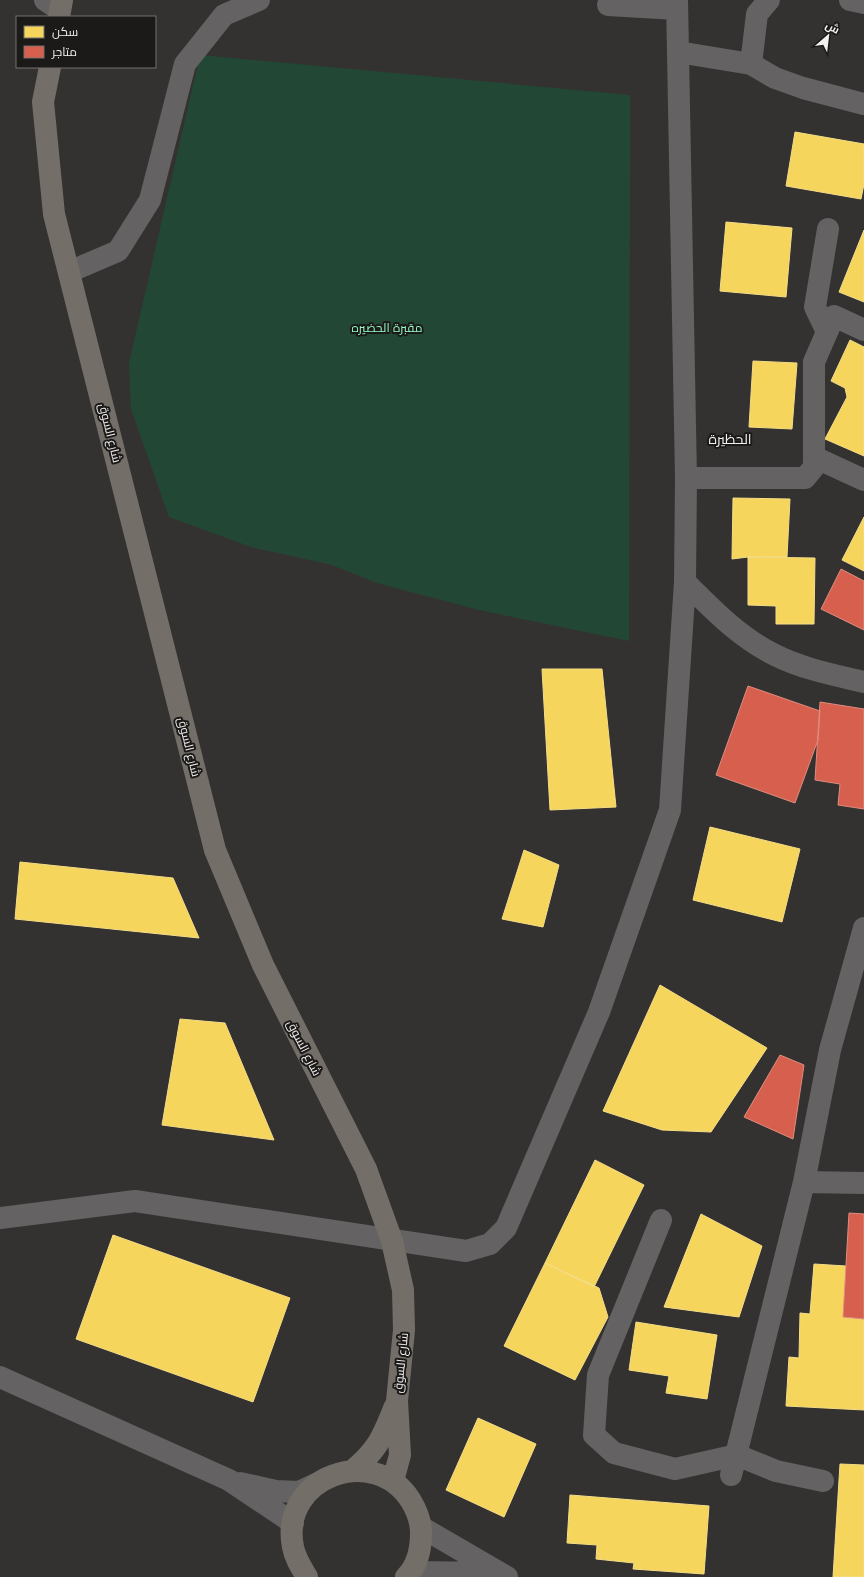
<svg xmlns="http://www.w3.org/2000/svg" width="864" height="1577" font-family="Arial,Cairo,sans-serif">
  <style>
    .green { fill: #224835 }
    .homes { fill: #f6d55c; stroke: #f5dd88 }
    .shops { fill: #d6604d; stroke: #df8c7e }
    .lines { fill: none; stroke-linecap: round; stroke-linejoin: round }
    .minor { stroke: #646262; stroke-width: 22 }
    .major { stroke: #736f68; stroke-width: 22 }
    .labels { text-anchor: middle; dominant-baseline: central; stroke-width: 4; stroke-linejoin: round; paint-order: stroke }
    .park-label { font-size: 12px; fill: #93fbc3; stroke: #1c1a19 }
    .street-label { font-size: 12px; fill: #f3f1f0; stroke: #1c1a19 }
    .quarter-label { font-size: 14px; fill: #f3f1f0; stroke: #1c1a19 }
  </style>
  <rect width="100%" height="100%" fill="#343231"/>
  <!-- green -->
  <path class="green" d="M200 55 630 95 629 641 479 610 377 583 332 565 251 547 169 517 131 409 129 363Z"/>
  <!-- homes -->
  <path class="homes" d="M795 132 864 144V184L861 199 786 186Z
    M726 222 792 228 786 297 720 291Z
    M864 230V302L839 292Z
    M850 340 864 347V456L825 439 847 397 845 388 831 381Z
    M753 361 797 363 792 429 749 427Z
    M733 498 790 499 787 557H748L732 559Z
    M864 517V571L842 560Z
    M748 557 815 558 814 624H776V606L748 605Z
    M542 669H602L616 807 550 810Z
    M710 827 800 849 782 922 693 900Z
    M524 850 559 865 543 927 502 919Z
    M20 862 173 878 199 938 15 919Z
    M660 985 767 1048 711 1132 662 1130 603 1111Z
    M180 1019 225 1023 274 1140 162 1125Z
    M595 1160 644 1185 594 1287 545 1263Z
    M701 1214 762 1246 739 1317 664 1307Z
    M113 1235 290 1298 253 1402 76 1339Z
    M545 1263 599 1288 608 1317 575 1380 504 1346Z
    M814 1264 846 1266 843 1317 864 1319V1410L786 1406 789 1357 799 1358 800 1313 810 1314Z
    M636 1322 717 1335 707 1399 666 1393 669 1376 629 1370Z
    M478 1418 536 1444 504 1517 446 1490Z
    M840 1464 864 1465V1577H833Z
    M570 1495 709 1506 704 1574 633 1569 634 1563 596 1559 597 1545 567 1543Z"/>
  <!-- shops -->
  <path class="shops" d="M841 569 864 581V630L821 609Z
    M748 686 820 711 818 740 795 803 716 775Z
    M820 702 864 709V809L838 805 840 784 815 780Z
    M780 1055 804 1065 793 1139 744 1117Z
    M849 1213 864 1214V1319L843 1317Z"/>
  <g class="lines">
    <!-- minor -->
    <path class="minor" d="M45 0 60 10
      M677 0 686 478 685 582C712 609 740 638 775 655 803 669 834 675 864 682
      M850 0 864 3
      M608 5 677 9
      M678 52 751 64 775 78 803 88 864 104
      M751 64 757 14 769 0
      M69 272 118 251 150 200 185 64 224 15 259 0
      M827 332 815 307 828 229
      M814 457 864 480
      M686 478H805L814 467V362L834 316 864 330
      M804 1182 864 1183
      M0 1218 135 1201 466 1251 490 1244 506 1228 599 1012 670 810 685 582
      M661 1220 598 1375 594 1435 614 1453 675 1469 737 1455 776 1471 823 1481
      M0 1377 229 1480 293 1523
      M731 1475 804 1182 830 1050 864 928
      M240 1483 276 1491 299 1492 316 1484
      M421 1527 507 1577
      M411 1572 497 1573"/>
    <!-- major -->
    <path class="major" d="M59 17 62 0
      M50 67 43 102 54 214 215 850 263 965 366 1169 392 1241 403 1290 404 1330 397 1401 400 1455 393 1481
      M352 1471C378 1450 383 1436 395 1406
      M307 1577C301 1567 295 1558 293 1547 279 1477 374 1442 411 1501 417 1511 421 1521 421 1533 421 1549 417 1566 406 1577"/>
  </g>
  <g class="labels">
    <!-- park labels -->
    <g class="park-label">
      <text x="387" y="328">مقبرة الحضيره</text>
    </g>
    <!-- street labels -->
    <g class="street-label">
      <text transform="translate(110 433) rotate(76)">شارع السوق</text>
      <text transform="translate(189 747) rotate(76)">شارع السوق</text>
      <text transform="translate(304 1048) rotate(63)">شارع السوق</text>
      <text transform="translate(401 1363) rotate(-84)">شارع السوق</text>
    </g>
    <!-- quarter labels -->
    <g class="quarter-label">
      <text x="730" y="439">الحظيرة</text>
    </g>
  </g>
  <!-- legend -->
  <rect x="16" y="16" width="140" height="52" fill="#1c1a19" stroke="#72706f"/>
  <rect x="24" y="26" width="20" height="12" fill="#f6d55c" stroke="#72706f"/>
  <text x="52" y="36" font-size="12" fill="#f3f1f0">سكن</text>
  <rect x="24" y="46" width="20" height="12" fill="#d6604d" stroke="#72706f"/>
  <text x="52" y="56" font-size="12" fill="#f3f1f0">متاجر</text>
  <!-- north arrow -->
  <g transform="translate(828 36) rotate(28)" stroke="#1c1a19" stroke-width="3" paint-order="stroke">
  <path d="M0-3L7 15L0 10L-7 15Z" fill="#f3f1f0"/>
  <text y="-6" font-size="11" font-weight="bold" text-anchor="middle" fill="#f3f1f0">ش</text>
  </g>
</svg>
